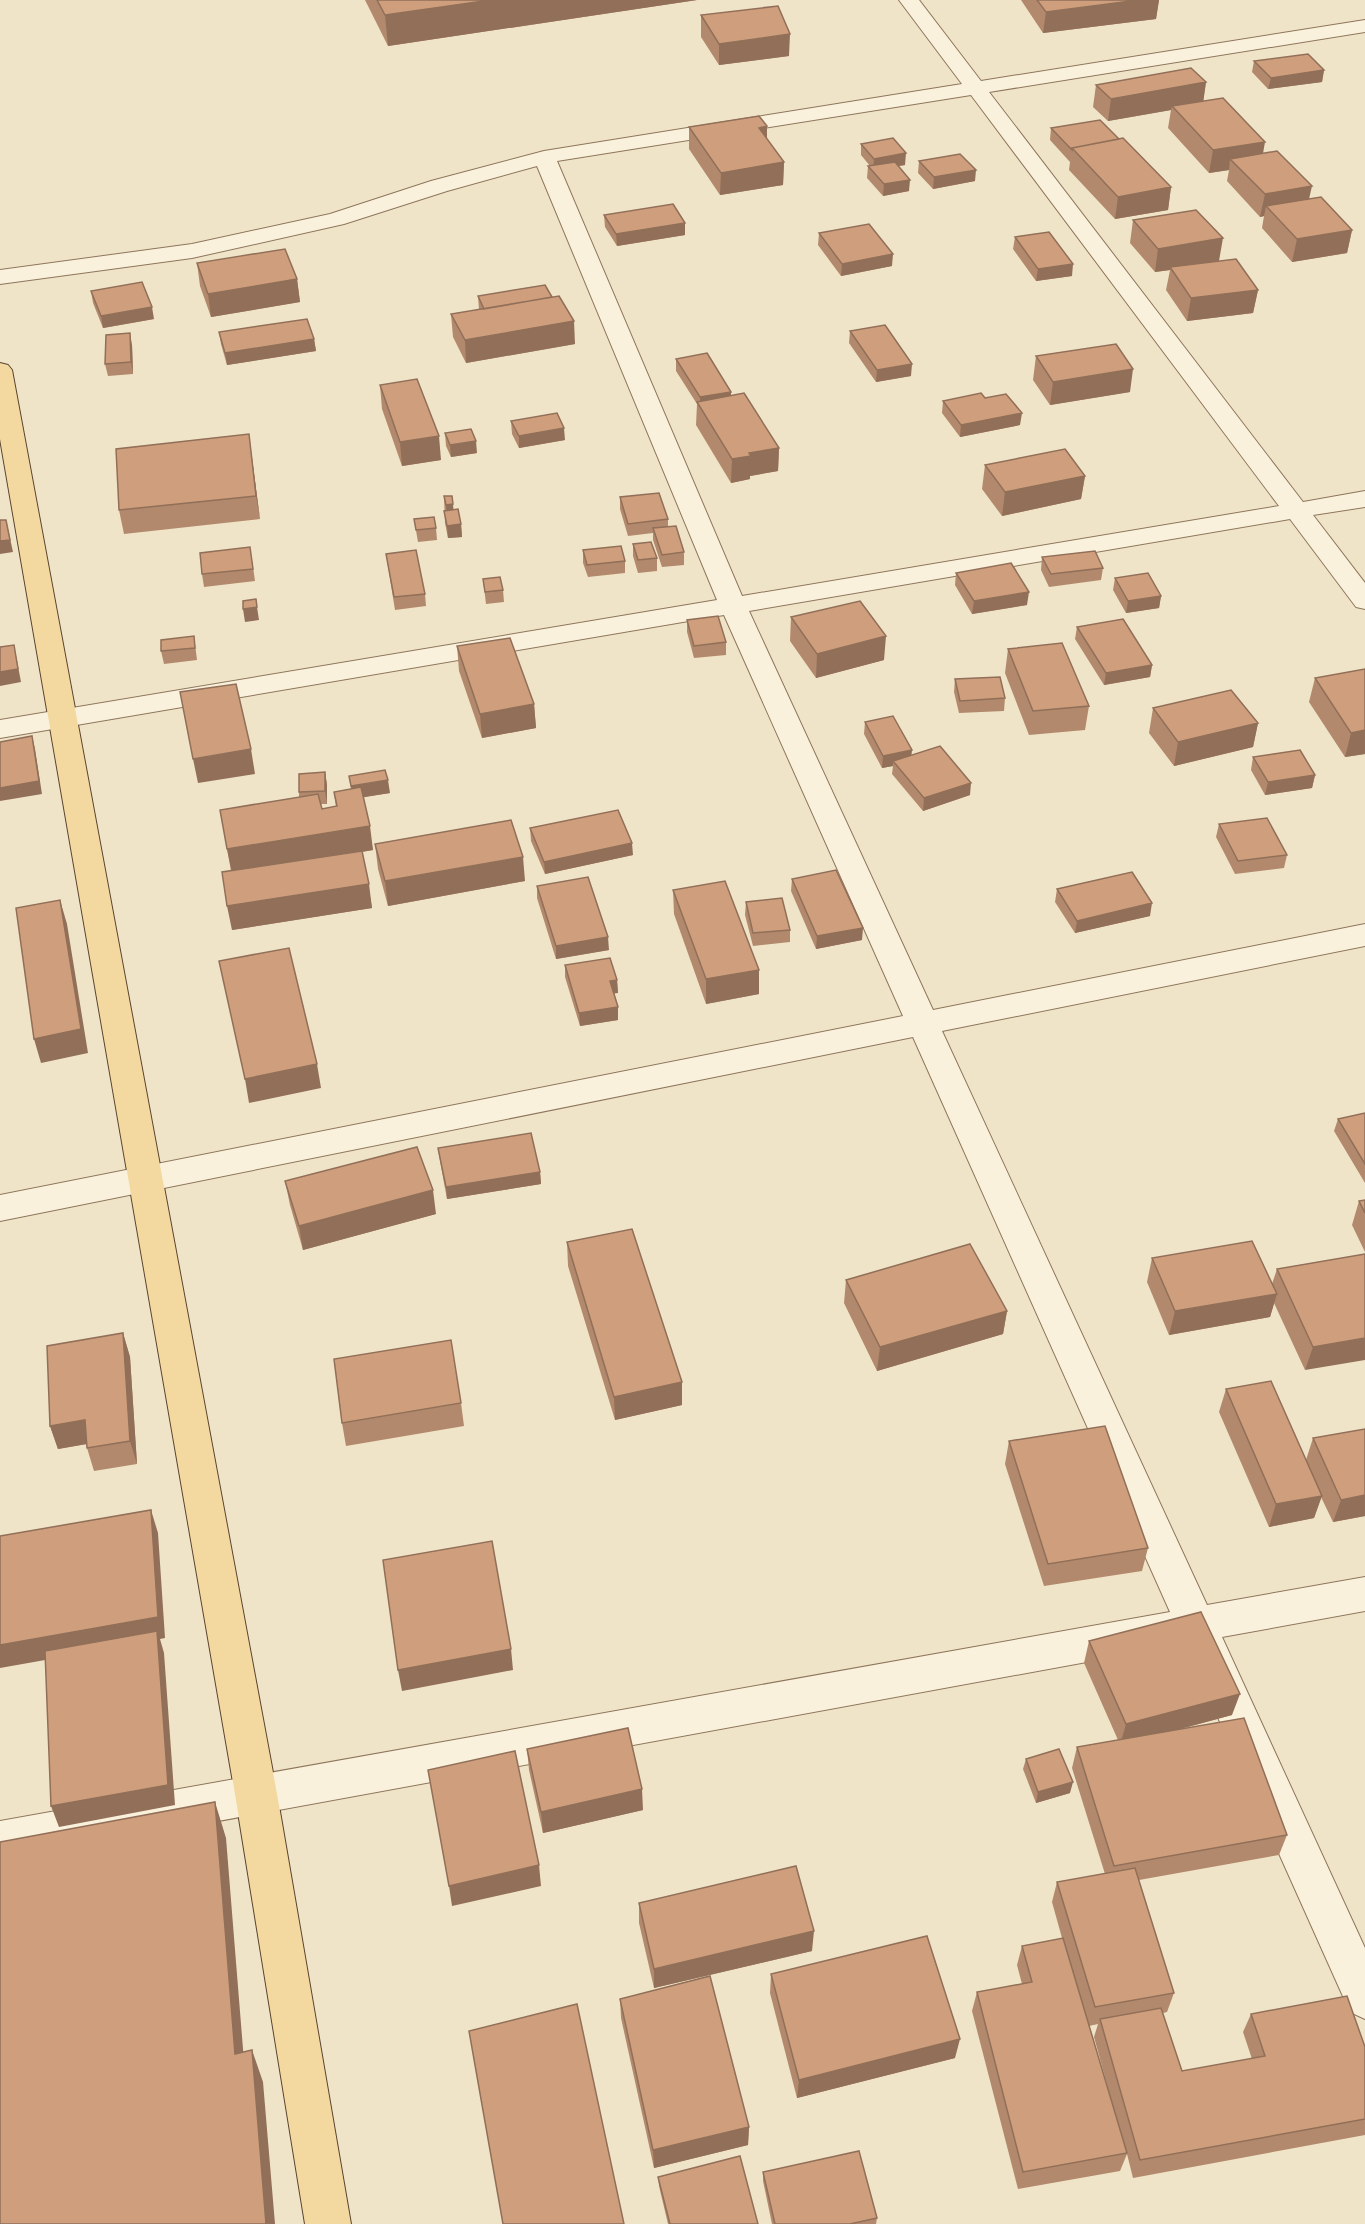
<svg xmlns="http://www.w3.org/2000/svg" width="1365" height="2224" font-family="'Roboto Serif',serif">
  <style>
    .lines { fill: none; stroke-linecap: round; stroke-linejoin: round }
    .minor-casing { stroke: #8d765c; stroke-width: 2 }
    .primary-casing { stroke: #5b4430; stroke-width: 2 }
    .minor { fill: #faf1dc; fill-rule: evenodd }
    .primary { fill: #f3d9a0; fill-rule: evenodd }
    .wall { fill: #b2896c; fill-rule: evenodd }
    .shaded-wall { fill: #916f58 }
    .building { fill: #cf9f7d; stroke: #916f58; stroke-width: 1.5 }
  </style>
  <rect width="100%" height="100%" fill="#f0e4c8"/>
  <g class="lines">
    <defs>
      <path id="minor" d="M899 0H919L981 81 1365 20V32L989 92 1303 502 1365 491V507L1313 515 1365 583V609L1356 607 1290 519 749 611 933 1010 1365 924V946L942 1031 1207 1605 1365 1577V1611L1222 1637 1365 1948V2019L1350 2012 1185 1644 0 1861V1821L1170 1612 913 1037 0 1221V1195L903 1016 724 615 0 738V720L717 600 537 166 447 191 344 224 192 258 0 284V270L192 244 330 214 431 181 544 151 962 84ZM971 95 1279 506 742 596 557 161Z"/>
      <path id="primary" d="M0 363 8 365 12 370 277 1794 351 2224H305L235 1794 0 439Z"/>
    </defs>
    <!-- minor casing -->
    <use href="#minor" class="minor-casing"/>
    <!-- primary casing -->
    <use href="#primary" class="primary-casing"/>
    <!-- minor -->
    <use href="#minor" class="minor"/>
    <!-- primary -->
    <use href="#primary" class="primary"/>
  </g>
  <!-- wall -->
  <path class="wall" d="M365 0H697L388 46Z
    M1021 0H1159L1156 19 1043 33Z
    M701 15 789 56 719 65 701 37Z
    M1254 61 1324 70 1322 82 1268 89 1252 72Z
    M1206 82 1203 101 1263 153 1309 199 1352 230 1347 253 1292 262 1262 228 1264 216 1260 217 1227 181 1229 170 1209 173 1168 128 1171 110 1108 121 1093 107 1096 85Z
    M689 127 784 162 783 185 720 195 689 149Z
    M1051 128 1119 139 1171 187 1168 210 1115 219 1069 170 1070 162 1050 140Z
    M861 144 905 165 898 166 909 191 883 196 867 178 868 166H870L861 155Z
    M919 161 975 181 933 189 918 173Z
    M604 215 685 223V235L617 246 605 227Z
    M1133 220 1219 261 1258 290 1253 313 1187 321 1166 290 1170 270 1155 272 1130 243Z
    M819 233 892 266 841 276 818 245Z
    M1015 237 1072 276 1036 281 1013 249Z
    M197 263 297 279 300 302 211 317 200 286Z
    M91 291 154 319 103 328 93 303Z
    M478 296 552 297 575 344 466 363 453 337 451 314 479 310Z
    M850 331 911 376 876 382 849 343Z
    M219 332 314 339 316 351 227 365 221 344Z
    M132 345 133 374 108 376 105 364Z
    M1036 356 1130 392 1050 405 1033 380Z
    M676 359 731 396 779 448 778 471 750 476V479L731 483 696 425 697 404 676 371Z
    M380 385 441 460 402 466 382 409Z
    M985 398 1020 425 960 437 942 413 943 401Z
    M511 421 565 440 519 448 512 434Z
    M445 433 477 453 451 457 446 446Z
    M252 458 260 519 124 534 119 510Z
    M985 465 1085 476 1081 499 1002 516 982 489Z
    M444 496 454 510 461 524 462 537 448 538 445 523Z
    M620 497 668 519V526L684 552V565L662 567 653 540V533L628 536 620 509Z
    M414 519 436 528 437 540 418 542Z
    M633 544 657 558V571L638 573 633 556Z
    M583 550 625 561V573L588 577 583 563Z
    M386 554 425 594 426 606 395 610Z
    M1042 557 1103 568 1101 580 1049 587 1041 570Z
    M252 560 255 581 204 587 202 574Z
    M956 573 1027 605 972 614 955 585Z
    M1115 578 1161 596 1159 608 1126 613 1113 590Z
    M483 579 503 590 504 602 486 604Z
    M791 617 884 660 816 678 790 641Z
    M687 620 726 642V655L694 658 687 632Z
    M1077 627 1152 665 1150 677 1104 685 1075 639Z
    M194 636 197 660 164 664 161 651Z
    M457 646 534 704 536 728 482 738 459 671Z
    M1008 649 1089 706 1085 730 1029 735 1005 673Z
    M1315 678 1365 754 1345 757 1309 702Z
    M955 679 1005 698 1004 711 959 713 954 692Z
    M1153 708 1258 723 1253 747 1174 766 1149 733Z
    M865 722 912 750 911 756 970 795 923 811 892 774 893 766 882 768 864 734Z
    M1253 757 1315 775 1312 788 1265 795 1251 770Z
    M325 772 327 785V804H321L322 809 336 807 334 792 351 789 349 776 390 793 363 797 373 850 362 852 372 908 232 930 231 871 220 810 299 797V792Z
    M1219 824 1287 855 1284 868 1235 874 1216 837Z
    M530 828 633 855 545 874 531 841Z
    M375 844 525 881 388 906 378 869Z
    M792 879 862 940 816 949 791 891Z
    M537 886 609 950 556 959 537 898Z
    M1057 889 1150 916 1075 933 1055 902Z
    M673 890 759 994 706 1004 674 914Z
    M746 902 790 930V942L753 946 745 915Z
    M565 965 617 980 618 993H614L618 1007V1020L580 1026 565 977Z
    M1365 1113V1183L1334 1131 1338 1119Z
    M438 1148 540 1172 541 1184 447 1199 440 1161Z
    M285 1181 436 1214 303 1250 290 1205Z
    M1365 1200V1252L1352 1225 1359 1201Z
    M567 1242 682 1405 615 1420 568 1266Z
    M1365 1254 1305 1370 1274 1303 1270 1317 1169 1335 1147 1282 1152 1258 1272 1284 1277 1269Z
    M846 1280 1007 1311 1003 1334 877 1371 844 1303Z
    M123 1333 130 1357 137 1464 94 1471 87 1448V1444L58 1449 50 1426Z
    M1226 1389 1306 1460 1313 1438 1365 1516 1333 1522 1321 1497 1314 1518 1269 1527 1219 1412Z
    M461 1403 464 1426 346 1446 342 1423Z
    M1009 1441 1148 1548 1142 1571 1044 1586 1005 1464Z
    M1089 1641 1232 1715 1177 1730 1287 1835 1279 1855 1139 1880 1174 1993 1167 2012 1163 2013 1182 2071 1252 2059 1243 2032 1251 2014 1365 2047V2135L1133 2178 1127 2154 1120 2171 1018 2189 972 2011 977 1992 1022 1984 1017 1965 1022 1946 1062 1938 1052 1902 1057 1882 1105 1874 1072 1768 1077 1747 1118 1740 1084 1663ZM1098 2024 1094 2037 1116 2117 1089 2026Z
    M527 1749 643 1810 543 1833 529 1770Z
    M1026 1759 1070 1793 1036 1803 1023 1769Z
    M639 1903 812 1951 654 1988 639 1923Z
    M771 1974 955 2058 797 2098 770 1993Z
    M620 1999 749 2127 748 2145 654 2168 621 2018Z
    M763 2172 877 2218 876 2224H772L763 2181Z
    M658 2177 758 2224H668L659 2186Z"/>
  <!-- shaded-wall -->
  <path class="shaded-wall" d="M491 0H697L388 46 385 15Z
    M1139 0H1159L1156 19 1043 33 1046 12Z
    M790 34 789 56 719 65V44Z
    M1324 70 1322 82 1268 89 1271 78Z
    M1206 82 1203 104 1172 106 1171 110 1108 121 1111 99Z
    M767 126V148L759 128Z
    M1265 142 1261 165 1230 159 1229 170 1209 173 1213 150Z
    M906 153 905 165 873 170 874 159Z
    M784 162 783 185 720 195 721 173Z
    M976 170 975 181 933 189 934 177Z
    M910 180 909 191 883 196 884 184Z
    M1312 186 1307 208 1266 206 1264 216 1260 217 1265 194Z
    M1171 187 1168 210 1115 219 1118 197Z
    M685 223V235L617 246 616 234Z
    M1352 230 1347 253 1292 262 1297 239Z
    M1223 238 1219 261 1170 267V270L1155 272 1158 249Z
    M893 254 892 266 841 276 842 264Z
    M1073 264 1072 276 1036 281 1038 269Z
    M297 279 300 302 211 317 208 294Z
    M1258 290 1253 313 1187 321 1191 298Z
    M152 307 154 319 103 328 101 316Z
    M574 321 575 344 466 363 465 340Z
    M130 333 132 345 133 374 131 362Z
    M314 339 316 351 227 365 225 353Z
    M912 364 911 376 876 382 877 370Z
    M1133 369 1130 392 1050 405 1053 382Z
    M731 392V404L700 407V397Z
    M1022 413 1020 425 960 437 961 425Z
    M564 428 565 440 519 448V436Z
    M249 434 252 458 260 519 256 496Z
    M439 436 441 460 402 466 400 442Z
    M476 441 477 453 451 457 450 445Z
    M779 448 778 471 750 476V479L731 483 732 459 749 453Z
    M1085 476 1081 499 1002 516 1005 492Z
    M453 504 454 516 447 517 446 505Z
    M6 520 13 552 0 554V541Z
    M461 524 462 537 448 538 447 526Z
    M1029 592 1027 605 972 614 974 601Z
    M1161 596 1159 608 1126 613 1128 601Z
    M257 607 259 620 245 622 243 609Z
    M886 636 884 660 816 678 817 654Z
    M14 645 21 682 0 686V672Z
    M1152 665 1150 677 1104 685 1106 673Z
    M534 704 536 728 482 738 480 714Z
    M1258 723 1253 747 1174 766 1178 742Z
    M1365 730V754L1345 757 1351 733Z
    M32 736 35 749 42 794 0 801V788Z
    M251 749 255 774 198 783 193 759Z
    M912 750 910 763 893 761V766L882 768 883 756Z
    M325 772 327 785V804L325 791Z
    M1315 775 1312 788 1265 795 1268 782Z
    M388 780 390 793 353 799 351 786Z
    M971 783 970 795 923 811 924 798Z
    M370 826 373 850 232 873 227 849Z
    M632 843 633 855 545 874 544 862Z
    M523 857 525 881 388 906 385 881Z
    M369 884 372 908 232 930 227 906Z
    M60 900 67 924 88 1053 41 1063 34 1039Z
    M1152 903 1150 916 1075 933 1077 921Z
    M863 928 862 940 816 949 817 936Z
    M608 937 609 950 556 959V946Z
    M759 970V994L706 1004V979Z
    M617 980 618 993 610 994V981Z
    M618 1007V1020L580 1026 579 1013Z
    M317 1064 321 1088 249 1103 245 1079Z
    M540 1172 541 1184 447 1199 446 1187Z
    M433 1190 436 1214 303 1250 299 1226Z
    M1277 1294 1270 1317 1169 1335 1175 1311Z
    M1007 1311 1003 1334 877 1371 880 1347Z
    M123 1333 130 1357 137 1464 130 1441Z
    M1365 1338V1360L1305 1370 1313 1347Z
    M682 1382V1405L615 1420 614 1397Z
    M85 1420 92 1443 58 1449 50 1426Z
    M1365 1495V1516L1333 1522 1341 1500Z
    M1322 1496 1314 1518 1269 1527 1276 1504Z
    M151 1510 158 1533 165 1638 160 1639 164 1653 175 1805 59 1827 51 1806 158 1640 0 1668V1645Z
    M511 1649 513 1670 402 1691 398 1670Z
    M1240 1694 1232 1715 1120 1745 1126 1724Z
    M1073 1782 1070 1793 1036 1803 1038 1792Z
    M642 1789 643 1810 543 1833 541 1812Z
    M215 1802 226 1838 246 2086 235 2054Z
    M539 1865 541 1886 452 1906 449 1886Z
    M814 1931 812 1951 654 1988V1969Z
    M960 2039 955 2058 797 2098 799 2080Z
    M252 2050 263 2082 275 2224H266Z
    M749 2127 748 2145 654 2168 653 2150Z"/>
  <!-- building -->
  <path class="building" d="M377 0H491L385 15Z
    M1037 0H1139L1046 12Z
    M778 6 790 34 719 44 701 15Z
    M1308 54 1324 70 1271 78 1254 61Z
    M1191 68 1206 82 1111 99 1096 85Z
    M1223 98 1265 142 1213 150 1172 106Z
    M759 116 767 126 759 128 784 162 721 173 689 127Z
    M1100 120 1119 139 1072 148V150L1051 128Z
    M893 138 906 153 874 159 861 144Z
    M1123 138 1171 187 1118 197 1072 148Z
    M1277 151 1312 186 1265 194 1230 159Z
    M960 154 976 170 934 177 919 161Z
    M895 162 910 180 884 184 868 166Z
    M1321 197 1352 230 1297 239 1266 206Z
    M673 204 685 223 616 234 604 215Z
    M1196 210 1223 238 1158 249 1133 220Z
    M869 224 893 254 842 264 819 233Z
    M1049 232 1073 264 1038 269 1015 237Z
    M285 249 297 279 208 294 197 263Z
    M1236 259 1258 290 1191 298 1170 267Z
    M142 282 152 307 101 316 91 291Z
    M545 285 552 297 484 309 478 296Z
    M559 296 574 321 465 340 451 314Z
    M307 319 314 339 225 353 219 332Z
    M885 325 912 364 877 370 850 331Z
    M130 333 131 362 105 364 106 335Z
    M1116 344 1133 369 1053 382 1036 356Z
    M707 353 731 392 700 397 676 359Z
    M417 379 439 436 400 442 380 385Z
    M744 393 779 448 749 453 751 456 732 459 697 402Z
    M981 393 985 398 1006 394 1022 413 961 425 943 401Z
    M557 413 564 428 519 436 511 421Z
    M471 429 476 441 450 445 445 433Z
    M249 434 256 496 119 510 116 449Z
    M1065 449 1085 476 1005 492 985 465Z
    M659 493 668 519 628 524 620 497Z
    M444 496H452L453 504 446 505Z
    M458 509 461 524 447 526 444 511Z
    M434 517 436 528 416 530 414 519Z
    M0 520H6L10 540 0 541Z
    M676 526 684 552 662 555 653 528Z
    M651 542 657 558 638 560 633 544Z
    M621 546 625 561 587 565 583 550Z
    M250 547 253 569 202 574 200 553Z
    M416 550 425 594 394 597 386 554Z
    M1095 551 1103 568 1051 574 1042 557Z
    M1011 563 1029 592 974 601 956 573Z
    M1148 573 1161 596 1128 601 1115 578Z
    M500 577 503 590 485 592 483 579Z
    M256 599 257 607 243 609V601Z
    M860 601 886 636 817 654 791 617Z
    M718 616 726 642 694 646 687 620Z
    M1123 619 1152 665 1106 673 1077 627Z
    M194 636 195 648 161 651V640Z
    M510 638 534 704 480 714 457 646Z
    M1062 643 1089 706 1033 711 1008 649Z
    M14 645 18 669 0 672V647Z
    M1365 669V730L1351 733 1315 678Z
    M1000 677 1005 698 960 701 955 679Z
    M236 684 251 749 193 759 180 692Z
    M1231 690 1258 723 1178 742 1153 708Z
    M893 716 912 750 883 756 865 722Z
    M32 736 39 781 0 788V742Z
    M940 746 971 783 924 798 893 761Z
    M1300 750 1315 775 1268 782 1253 757Z
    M385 770 388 780 351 786 349 776Z
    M325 772V791L299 792V774Z
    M361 787 370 826 227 849 220 810 318 794 322 809 337 806 334 792Z
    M618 810 632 843 544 862 530 828Z
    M1267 818 1287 855 1238 861 1219 824Z
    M511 820 523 857 385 881 375 844Z
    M362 851 369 884 227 906 222 872Z
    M836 870 863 928 817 936 792 879Z
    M1132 872 1152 903 1077 921 1057 889Z
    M588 877 608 937 556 946 537 886Z
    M725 881 759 970 706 979 673 890Z
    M782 898 790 930 753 933 746 902Z
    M60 900 81 1029 34 1039 16 908Z
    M289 948 317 1064 245 1079 219 961Z
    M610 958 617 980 610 981 618 1007 579 1013 565 965Z
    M1365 1113V1164L1338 1119Z
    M531 1133 540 1172 446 1187 438 1148Z
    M417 1147 433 1190 299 1226 285 1181Z
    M1365 1200V1213L1359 1201Z
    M632 1229 682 1382 614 1397 567 1242Z
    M1252 1241 1277 1294 1175 1311 1152 1258Z
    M970 1244 1007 1311 880 1347 846 1280Z
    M1365 1254V1338L1313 1347 1277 1269Z
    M123 1333 130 1441 87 1448 85 1420 50 1426 47 1346Z
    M451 1340 461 1403 342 1423 334 1359Z
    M1271 1381 1322 1496 1276 1504 1226 1389Z
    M1105 1426 1148 1548 1048 1564 1009 1441Z
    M1365 1429V1495L1341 1500 1313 1438Z
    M151 1510 158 1617 0 1645V1536Z
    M492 1541 511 1649 398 1670 383 1560Z
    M1201 1612 1240 1694 1126 1724 1089 1641Z
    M157 1631 168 1785 51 1806 45 1651Z
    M1244 1718 1287 1835 1114 1866 1077 1747Z
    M628 1728 642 1789 541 1812 527 1749Z
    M1059 1749 1073 1782 1038 1792 1026 1759Z
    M515 1751 539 1865 449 1886 428 1770Z
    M215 1802 235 2054 252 2050 266 2224H0V1842Z
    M796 1866 814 1931 654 1969 639 1903Z
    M1135 1868 1174 1993 1095 2007 1057 1882Z
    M927 1936 960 2039 799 2080 771 1974Z
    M1063 1938 1127 2153 1023 2172 977 1992 1032 1982 1022 1946Z
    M710 1976 749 2127 653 2150 620 1999Z
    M1347 1996 1365 2047V2119L1140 2160 1100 2019 1161 2008 1182 2071 1265 2056 1251 2014Z
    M577 2004 624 2224H503L469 2031Z
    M859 2151 877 2218 850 2224H775L763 2172Z
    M740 2156 758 2224H670L658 2177Z"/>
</svg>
